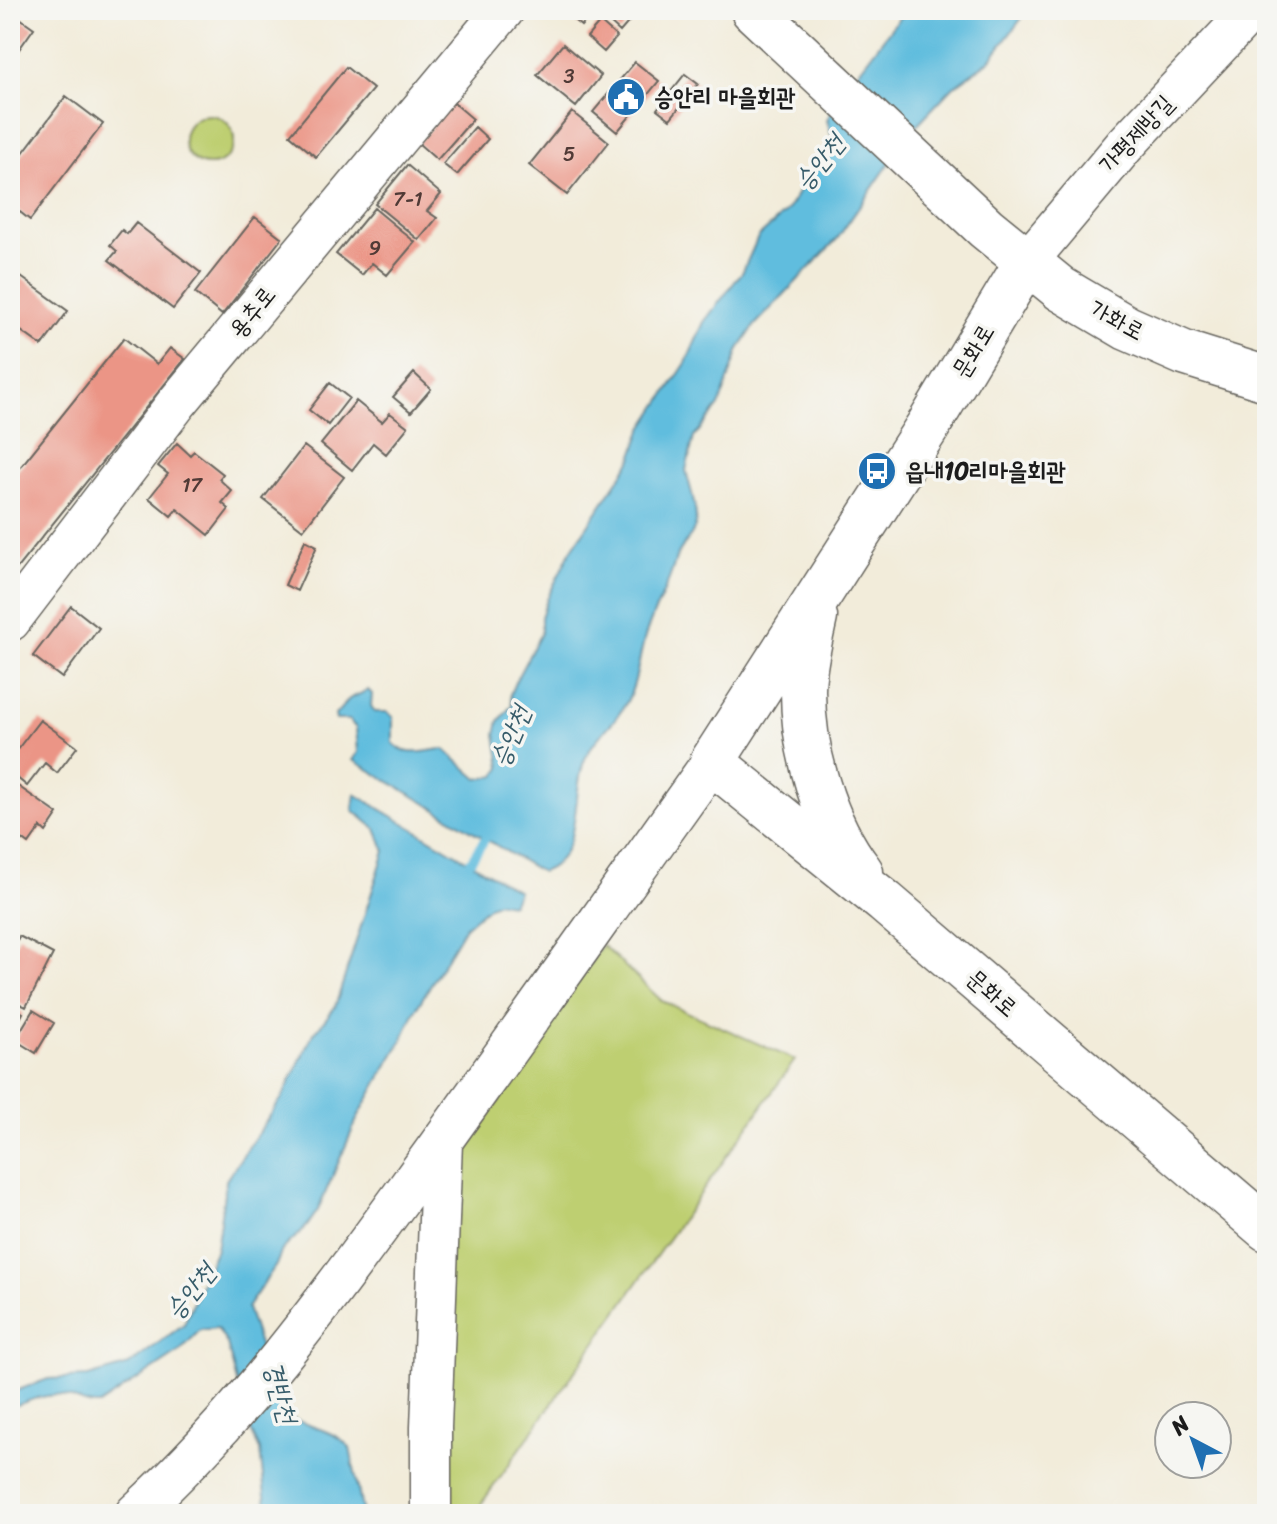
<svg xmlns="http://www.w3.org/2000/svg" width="1277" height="1524" font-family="Sriracha,'Poor Story',sans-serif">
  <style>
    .green { fill: #becf71; stroke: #6d7646; stroke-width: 2 }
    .water { fill: #60bdde; stroke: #3e6c7d; stroke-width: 2 }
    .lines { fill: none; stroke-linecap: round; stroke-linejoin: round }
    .stream { stroke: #60bdde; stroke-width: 9 }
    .building { fill: #eb9586 }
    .minor-casing { stroke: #67655e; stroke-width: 43 }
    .major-casing { stroke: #67655e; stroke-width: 47 }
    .minor { stroke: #fff; stroke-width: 40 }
    .major { stroke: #fff; stroke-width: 44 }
    .labels { text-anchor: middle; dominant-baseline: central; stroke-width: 7; stroke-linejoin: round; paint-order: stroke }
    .number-label { font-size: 20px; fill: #503a36 }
    .poi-label { font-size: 24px; font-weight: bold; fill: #1c1c1c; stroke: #f6f6f2; text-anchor: start }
    .street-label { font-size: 24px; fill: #1c1c1c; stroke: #f6f6f2 }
    .water-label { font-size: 26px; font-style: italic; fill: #375c6a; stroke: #f6f6f2 }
  </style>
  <rect width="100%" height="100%" fill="#f6f6f2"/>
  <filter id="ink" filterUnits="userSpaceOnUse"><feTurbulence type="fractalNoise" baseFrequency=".0125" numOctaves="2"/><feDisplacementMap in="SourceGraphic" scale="16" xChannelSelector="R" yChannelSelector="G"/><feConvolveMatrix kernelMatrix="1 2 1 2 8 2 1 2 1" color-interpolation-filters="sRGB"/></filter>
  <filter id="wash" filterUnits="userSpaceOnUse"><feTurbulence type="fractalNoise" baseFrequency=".006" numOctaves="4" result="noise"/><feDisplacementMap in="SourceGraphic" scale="32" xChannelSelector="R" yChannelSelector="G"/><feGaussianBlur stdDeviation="1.8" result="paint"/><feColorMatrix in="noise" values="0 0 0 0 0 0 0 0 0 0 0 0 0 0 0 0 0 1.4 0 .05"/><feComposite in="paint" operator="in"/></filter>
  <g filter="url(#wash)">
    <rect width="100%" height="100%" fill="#f2ecda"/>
    <!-- green -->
    <path class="green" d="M184 140a25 25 0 1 1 50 0a25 25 0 1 1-50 0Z
      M602 945 662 1001 795 1060 474 1514H445V1223L466 1150Z"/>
    <!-- water -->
    <path class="water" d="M909 10H1028L990 60 953 87 914 128 837 239 755 325 739 349 719 406 694 437 686 470C689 485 696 503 696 518 697 536 679 545 675 561 668 589 654 608 646 634 638 658 638 683 625 705 614 725 593 738 585 759 570 793 585 858 541 872L353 760 358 752 356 728 349 720H336L335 715 349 699 368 690 372 694 371 706 375 712H387L393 717V743C408 759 425 750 444 749L478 779 495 776 501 768 496 734 499 721 512 705 510 694 516 680 541 633V617L548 597 570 552 631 461 642 430 686 363 704 322 743 271 758 237 788 210 801 187 819 166 832 137 827 120 836 101 899 18Z
      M355 794 518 891 512 904 498 902 489 906 465 927 415 1011 403 1038 358 1117 318 1210 307 1226 282 1250 276 1265 247 1308 281 1411C301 1428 334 1427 350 1448L363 1514H267L260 1450 248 1425 227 1344 217 1328 200 1330 179 1352 99 1405C87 1406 79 1400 68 1397 50 1391 27 1401 10 1408V1393L48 1379 88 1377 129 1365 184 1324 216 1249 226 1180 282 1098 312 1036 335 1007 385 851 376 829 353 810Z"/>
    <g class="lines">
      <!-- stream -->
      <path class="stream" d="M464 871 491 830"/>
    </g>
    <g id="blocks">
      <!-- building -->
      <path class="building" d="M562 10H595L581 26Z
        M618 10H639L620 32 608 21Z
        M10 11 34 28 10 62Z
        M600 22 617 37 604 52 587 37Z
        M563 44 601 76 576 107 537 75Z
        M635 62 659 81 617 132 593 112Z
        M346 67 373 89 316 157 290 135Z
        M685 74 698 84 670 119 657 109Z
        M66 96 103 124 30 220 10 204V170Z
        M453 102 473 119 437 160 418 143Z
        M572 112 609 142 567 195 529 165Z
        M475 127 488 139 457 175 443 164Z
        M407 165 441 194 427 211 437 218 419 240 375 204Z
        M374 208 415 242 387 275 372 263 362 275 336 254Z
        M255 217 282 238 222 315 195 293Z
        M136 223 201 273 173 309 109 260 117 251 110 245 122 230 127 234Z
        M10 269 68 311 42 346 10 323Z
        M124 338 157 364 170 348 185 359 10 577V480Z
        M414 373 431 389 411 412 393 397Z
        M330 383 349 398 328 425 309 410Z
        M356 401 382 422 390 413 408 427 386 454 373 443 352 470 321 444Z
        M177 443 190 455 194 451 223 474 219 479 232 491 222 503 229 509 209 535 177 509 171 516 149 498 168 474 158 466Z
        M304 446 344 477 303 530 263 499Z
        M305 540 317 546 297 591 285 585Z
        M71 606 99 628 62 678 33 656Z
        M40 720 77 747 57 773 45 763 27 786 10 772V759Z
        M15 784 58 814 46 832 41 827 29 844 10 830V792Z
        M19 936 53 954 26 1007 10 999V955Z
        M10 1006 23 1013 12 1034 10 1033Z
        M33 1010 54 1023 36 1053 15 1040Z"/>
    </g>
  </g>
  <g filter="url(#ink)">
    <use href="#blocks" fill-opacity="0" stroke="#67655e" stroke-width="2"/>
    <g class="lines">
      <defs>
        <path id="minor" d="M1026 263 1125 145 1252 10
          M10 621 176 404 504 10
          M135 1514C241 1417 326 1301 410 1185 512 1045 611 903 712 762
          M431 1514V1427L442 1142"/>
        <path id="major" d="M753 10 986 228 1061 289 1127 328 1184 353 1267 379
          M1026 263 928 426 712 762 885 902 1267 1229
          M815 617C810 641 803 666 803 691 803 751 824 824 861 872"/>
      </defs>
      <!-- minor casing -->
      <use href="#minor" class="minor-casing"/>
      <!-- major casing -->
      <use href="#major" class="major-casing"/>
      <!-- minor -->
      <use href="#minor" class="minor"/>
      <!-- major -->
      <use href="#major" class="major"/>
    </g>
  </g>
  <!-- icons -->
  <defs>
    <symbol id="civic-disc" viewBox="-11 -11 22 22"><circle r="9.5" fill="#1f6fb2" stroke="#f6f6f2"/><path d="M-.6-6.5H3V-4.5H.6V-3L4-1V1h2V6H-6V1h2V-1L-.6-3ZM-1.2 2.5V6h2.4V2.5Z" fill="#fff"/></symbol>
    <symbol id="bus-disc" viewBox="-11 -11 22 22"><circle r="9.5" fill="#1f6fb2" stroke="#f6f6f2"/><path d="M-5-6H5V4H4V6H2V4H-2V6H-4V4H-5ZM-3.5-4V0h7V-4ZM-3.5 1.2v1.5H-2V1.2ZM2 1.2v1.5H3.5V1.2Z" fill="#fff"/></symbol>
  </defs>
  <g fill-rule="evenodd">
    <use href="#civic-disc" x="604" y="75" width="44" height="44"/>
    <use href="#bus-disc" x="855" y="449" width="44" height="44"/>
  </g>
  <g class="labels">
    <!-- number labels -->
    <g class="number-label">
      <text x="569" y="76">3</text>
      <text x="569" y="154">5</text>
      <text x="408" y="199">7-1</text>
      <text x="375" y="248">9</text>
      <text x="192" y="485">17</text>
    </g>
    <!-- poi labels -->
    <g class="poi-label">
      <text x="654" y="97">승안리 마을회관</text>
      <text x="905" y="471">읍내10리마을회관</text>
    </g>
    <!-- street labels -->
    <g class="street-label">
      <text transform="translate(1136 134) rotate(-47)">가평제방길</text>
      <text transform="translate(252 312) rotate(-51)">용추로</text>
      <text transform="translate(1117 320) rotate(28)">가화로</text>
      <text transform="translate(973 351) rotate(-59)">문화로</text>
      <text transform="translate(992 993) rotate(41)">문화로</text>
    </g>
    <!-- water labels -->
    <g class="water-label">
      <text transform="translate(819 162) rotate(-51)">승안천</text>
      <text transform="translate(510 736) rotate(-67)">승안천</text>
      <text transform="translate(190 1291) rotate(-51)">승안천</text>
      <text transform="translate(281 1392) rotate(75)">경반천</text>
    </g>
  </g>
  <!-- margin -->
  <rect width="1277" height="1524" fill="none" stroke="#f6f6f2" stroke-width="40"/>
  <!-- north arrow -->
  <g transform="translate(1193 1440) rotate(319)"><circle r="38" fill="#f6f6f2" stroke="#9f9f9c" stroke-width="2"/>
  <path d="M0-6L14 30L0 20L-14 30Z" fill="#1f6fb2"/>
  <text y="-12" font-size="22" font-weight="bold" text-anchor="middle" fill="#1c1c1c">N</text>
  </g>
</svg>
